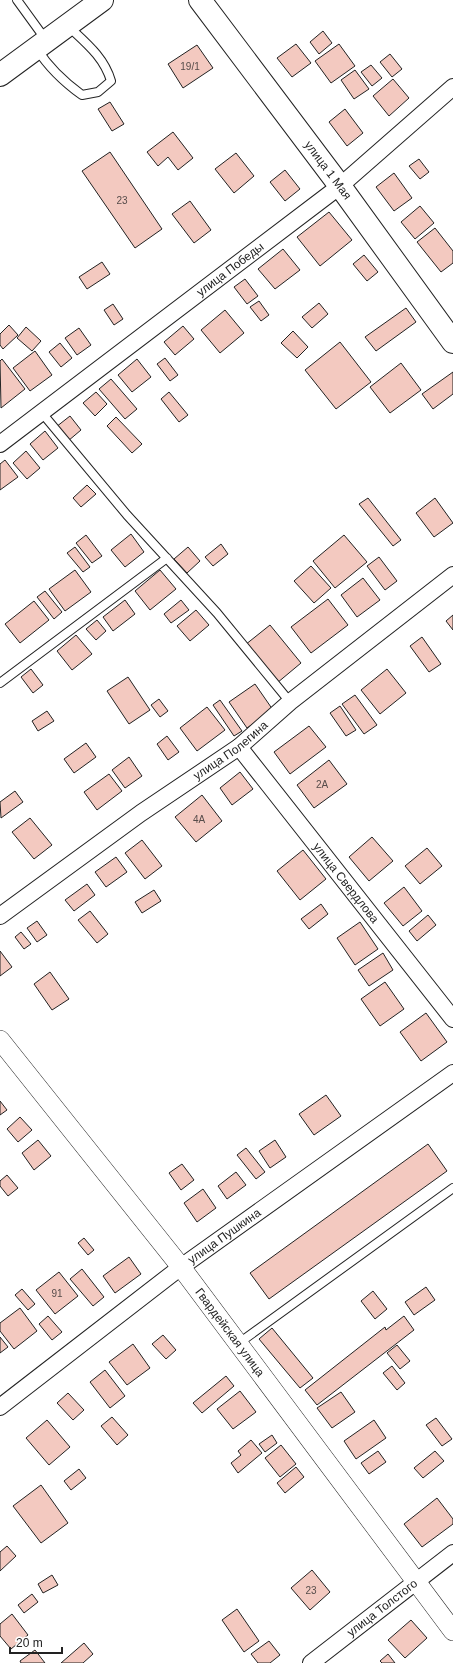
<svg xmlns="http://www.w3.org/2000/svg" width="453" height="1663" font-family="Arial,sans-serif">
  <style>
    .building { fill: #f3c9c0; stroke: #222 }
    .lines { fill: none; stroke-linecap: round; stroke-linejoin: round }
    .service-casing { stroke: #222; stroke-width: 10 }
    .minor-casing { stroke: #222; stroke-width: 18 }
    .tertiary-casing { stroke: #222; stroke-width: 20 }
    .secondary-casing { stroke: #222; stroke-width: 24 }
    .primary-casing { stroke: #222; stroke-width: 24 }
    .service { stroke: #fff; stroke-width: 8 }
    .minor { stroke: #fff; stroke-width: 16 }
    .tertiary { stroke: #fff; stroke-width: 19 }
    .secondary { stroke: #fff; stroke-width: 22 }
    .primary { stroke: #fff; stroke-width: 22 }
    .labels { text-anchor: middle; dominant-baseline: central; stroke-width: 3; stroke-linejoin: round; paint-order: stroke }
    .number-label { font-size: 10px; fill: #564c4a }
    .street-label { font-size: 12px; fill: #222; stroke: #fff }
  </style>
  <rect width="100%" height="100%" fill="#fff"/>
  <!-- building -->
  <path class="building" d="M323 31 332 43 319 54 310 42Z
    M296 44 311 63 292 77 277 58Z
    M339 44 355 66 331 83 315 61Z
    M197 45 213 68 183 88 168 64Z
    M390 54 402 69 392 77 380 62Z
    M371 65 382 78 372 86 361 72Z
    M355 70 369 89 354 99 341 80Z
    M393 79 409 98 389 116 373 96Z
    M110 102 124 124 112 131 98 109Z
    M345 109 363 133 347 146 329 122Z
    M173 132 193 158 178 170 168 157 158 166 147 152Z
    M110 152 162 229 135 248 82 171Z
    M236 153 254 176 234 193 215 169Z
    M419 159 429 172 420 179 409 166Z
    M285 170 300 189 285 201 270 182Z
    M394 173 412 198 394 211 376 187Z
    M190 201 211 230 194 243 172 214Z
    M420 206 434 223 415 239 401 222Z
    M329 212 352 240 320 266 297 237Z
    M435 228 453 251V263L441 272 417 242Z
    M283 249 300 270 275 289 258 269Z
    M364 255 378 272 367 281 353 264Z
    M102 262 110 274 87 289 79 277Z
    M245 279 258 296 247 304 234 287Z
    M259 301 269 315 261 321 250 307Z
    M319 303 328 314 312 328 302 317Z
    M113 304 123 319 114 325 104 310Z
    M406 308 416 322 376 351 365 337Z
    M225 310 244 333 220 353 201 330Z
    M9 325 18 335 3 349 0 345V334Z
    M183 326 194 339 175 355 164 342Z
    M26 327 41 341 32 351 17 338Z
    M79 328 91 345 77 355 65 338Z
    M293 331 308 347 297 358 281 343Z
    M340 342 371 382 336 409 305 370Z
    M60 343 72 358 61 367 49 352Z
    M35 351 52 375 30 391 13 368Z
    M165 358 178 375 170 381 157 364Z
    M2 359 25 389 1 408 0 361Z
    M137 359 151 377 132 392 118 375Z
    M401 363 421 390 390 413 370 387Z
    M453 372V394L433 409 422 394Z
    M111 379 137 409 125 419 99 389Z
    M96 392 107 404 95 416 83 403Z
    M169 392 188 415 179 422 161 399Z
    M70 416 81 430 68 441 56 427Z
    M116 417 142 444 132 453 107 426Z
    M45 431 58 448 43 460 30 444Z
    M26 451 40 468 27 479 13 463Z
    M5 460 18 477 0 490V464Z
    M87 485 96 494 81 507 73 498Z
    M368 498 401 540 393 546 359 504Z
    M435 498 453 523 434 537 416 513Z
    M131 534 144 552 125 567 111 550Z
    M86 535 102 556 92 563 76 543Z
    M344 535 367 562 335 588 313 561Z
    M221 544 228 554 213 566 205 557Z
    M75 547 90 567 83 572 67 553Z
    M188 547 200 561 187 573 174 559Z
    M379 557 397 581 385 590 367 566Z
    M311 566 331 588 314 603 294 581Z
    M75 570 91 592 65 611 49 589Z
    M160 570 176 589 150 610 135 591Z
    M363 578 380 600 357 617 341 595Z
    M45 591 62 612 54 619 37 597Z
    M328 599 348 625 311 653 291 627Z
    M125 600 135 614 113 631 103 617Z
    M181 600 189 610 171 623 164 614Z
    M34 601 49 620 20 643 5 624Z
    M196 610 209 625 190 641 177 626Z
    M453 615V630L446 621Z
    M97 620 106 631 96 640 86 629Z
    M270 625 301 663 277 683 245 645Z
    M76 635 92 654 72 670 57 651Z
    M422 637 441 664 429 672 410 646Z
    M31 669 43 685 33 693 21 677Z
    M387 669 406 693 380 714 361 690Z
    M128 677 150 710 129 724 107 691Z
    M255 684 273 710 247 728 229 702Z
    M355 695 377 725 364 734 342 704Z
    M159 699 168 711 160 717 151 705Z
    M220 700 242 731 234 736 213 705Z
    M340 706 356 730 346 736 330 713Z
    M207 707 225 730 197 751 180 728Z
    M47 711 54 721 38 731 32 721Z
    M309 726 326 747 290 774 274 752Z
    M167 736 179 752 168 760 157 744Z
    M86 743 96 757 74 773 64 759Z
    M129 757 142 776 125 788 112 770Z
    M329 760 347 784 314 808 297 785Z
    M240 772 253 789 232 805 220 788Z
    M109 774 122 791 97 810 84 792Z
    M15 791 23 802 1 818 0 802Z
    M202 795 222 821 196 842 175 817Z
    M30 818 52 845 34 859 12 832Z
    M372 837 393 861 369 881 349 857Z
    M142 840 162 866 145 879 125 853Z
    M427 848 442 866 420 884 405 866Z
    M303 850 326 879 300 900 277 871Z
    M116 857 127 872 106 887 95 872Z
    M87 884 95 895 74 911 65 900Z
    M404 887 422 911 403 926 384 903Z
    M154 890 161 901 142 913 135 902Z
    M321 904 328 914 309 929 301 919Z
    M90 911 108 934 97 943 78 920Z
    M428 915 436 925 417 941 409 931Z
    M37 921 47 935 37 942 27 928Z
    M360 922 378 949 355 965 337 938Z
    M21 932 31 944 24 949 15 937Z
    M0 951 12 967 0 976Z
    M383 953 393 970 369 986 358 970Z
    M50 972 69 999 52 1010 34 984Z
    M385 982 404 1009 380 1026 361 999Z
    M426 1013 447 1042 421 1061 400 1032Z
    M326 1095 341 1116 314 1135 299 1114Z
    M0 1101 7 1110 0 1115Z
    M20 1117 32 1130 18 1142 7 1129Z
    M38 1140 51 1156 34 1170 22 1153Z
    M275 1140 286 1157 270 1168 259 1151Z
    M428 1144 447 1171 269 1299 250 1273Z
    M246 1148 265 1172 256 1179 237 1155Z
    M182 1164 194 1180 181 1190 169 1173Z
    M236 1172 246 1185 227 1199 218 1186Z
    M7 1175 18 1188 8 1196 0 1186V1181Z
    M203 1189 216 1208 197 1222 184 1203Z
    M84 1238 94 1250 88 1255 78 1243Z
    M129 1257 141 1274 115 1293 103 1276Z
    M82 1269 104 1297 93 1306 70 1279Z
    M59 1272 78 1296 55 1314 36 1290Z
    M426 1287 435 1300 414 1315 405 1302Z
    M22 1289 35 1304 28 1310 15 1295Z
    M373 1291 387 1309 375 1319 361 1301Z
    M20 1308 37 1331 14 1349 0 1331V1323Z
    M48 1316 62 1332 52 1340 39 1324Z
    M404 1316 414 1330 317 1405 305 1390 385 1327 386 1330Z
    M272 1328 313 1378 300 1388 259 1339Z
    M163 1335 176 1350 166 1359 152 1344Z
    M0 1337 8 1347 0 1353Z
    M133 1344 150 1368 127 1385 109 1362Z
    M397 1345 410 1361 400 1369 387 1353Z
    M392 1366 405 1383 397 1390 383 1373Z
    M105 1370 125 1396 110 1408 90 1382Z
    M226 1376 234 1386 202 1413 193 1403Z
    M240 1391 256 1412 233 1429 217 1409Z
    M341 1392 355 1412 332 1428 317 1408Z
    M68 1393 84 1410 73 1420 57 1403Z
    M112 1417 128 1435 117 1445 101 1426Z
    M436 1418 452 1439 442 1446 426 1425Z
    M47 1420 70 1447 49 1465 26 1438Z
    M374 1420 386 1438 356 1459 344 1441Z
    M272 1435 277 1443 265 1452 259 1444Z
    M251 1440 262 1453 238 1473 231 1463 241 1455 238 1451Z
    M281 1445 296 1464 280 1477 265 1458Z
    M378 1451 386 1462 369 1474 361 1463Z
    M435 1451 444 1461 423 1478 414 1468Z
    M296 1467 304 1477 285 1493 277 1483Z
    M79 1469 86 1478 71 1490 64 1481Z
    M41 1485 68 1523 41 1543 13 1506Z
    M437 1498 453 1519V1524L422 1547 404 1524Z
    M7 1546 16 1556 0 1571V1552Z
    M312 1570 330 1592 310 1610 291 1588Z
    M52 1575 58 1585 43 1593 38 1584Z
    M32 1594 38 1602 24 1613 18 1605Z
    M237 1609 259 1641 244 1652 222 1620Z
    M12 1614 28 1635 11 1649 0 1636V1624Z
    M411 1620 427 1638 405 1658 388 1640Z
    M269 1641 280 1655 270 1663H258L251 1654Z
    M84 1643 93 1654 83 1663H61Z
    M35 1650 45 1663H21L20 1661Z
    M388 1654 395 1663H382L380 1661Z"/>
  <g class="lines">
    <defs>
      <path id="service" d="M17 0 46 40
        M37 49C49 68 64 82 82 95L98 92 111 81C104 57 86 43 68 26
        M42 413 127 515 217 613 290 702
        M0 683 167 558
        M239 1343 453 1188"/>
      <g id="minor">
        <path id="s1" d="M0 444 340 186 453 87"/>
        <path id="s2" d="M239 747 453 1019"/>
        <path id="s3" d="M0 916 141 813 239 747 290 702 453 575"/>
        <path id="s4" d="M0 1407 181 1267 453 1073"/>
        <path id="s5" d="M311 1663 453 1553"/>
      </g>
      <g id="tertiary">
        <path id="s6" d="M0 1040 181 1267 453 1631"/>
      </g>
      <g id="secondary">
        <path id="s7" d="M200 0 340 186 453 342"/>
      </g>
      <path id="primary" d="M0 75 102 0"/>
    </defs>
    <!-- service casing -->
    <use href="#service" class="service-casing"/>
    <!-- minor casing -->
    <use href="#minor" class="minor-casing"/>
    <!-- tertiary casing -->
    <use href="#tertiary" class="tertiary-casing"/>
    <!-- secondary casing -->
    <use href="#secondary" class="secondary-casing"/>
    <!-- primary casing -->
    <use href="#primary" class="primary-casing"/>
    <!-- service -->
    <use href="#service" class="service"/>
    <!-- minor -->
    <use href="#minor" class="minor"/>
    <!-- tertiary -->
    <use href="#tertiary" class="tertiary"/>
    <!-- secondary -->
    <use href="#secondary" class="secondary"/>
    <!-- primary -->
    <use href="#primary" class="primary"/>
  </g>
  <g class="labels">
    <!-- number labels -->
    <g class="number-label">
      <text x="190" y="66">19/1</text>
      <text x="122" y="200">23</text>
      <text x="322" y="784">2А</text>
      <text x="199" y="819">4А</text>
      <text x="57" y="1293">91</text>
      <text x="311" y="1590">23</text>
    </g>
    <!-- street labels -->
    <g class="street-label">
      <text stroke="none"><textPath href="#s7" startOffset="213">улица 1 Мая</textPath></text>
      <text stroke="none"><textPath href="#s1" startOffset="289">улица Победы</textPath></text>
      <text stroke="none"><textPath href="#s3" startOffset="284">улица Полегина</textPath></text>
      <text stroke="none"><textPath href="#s2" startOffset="173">улица Свердлова</textPath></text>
      <text stroke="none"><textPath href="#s4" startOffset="282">улица Пушкина</textPath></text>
      <text stroke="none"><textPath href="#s6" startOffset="372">Гвардейская улица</textPath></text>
      <text stroke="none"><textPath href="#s5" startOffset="90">улица Толстого</textPath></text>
    </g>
  </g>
  <!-- scale -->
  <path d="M10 1647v6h52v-6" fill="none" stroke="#222222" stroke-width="2"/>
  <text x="16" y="1647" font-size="12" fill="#222222" stroke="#ffffff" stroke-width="3" paint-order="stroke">20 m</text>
</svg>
